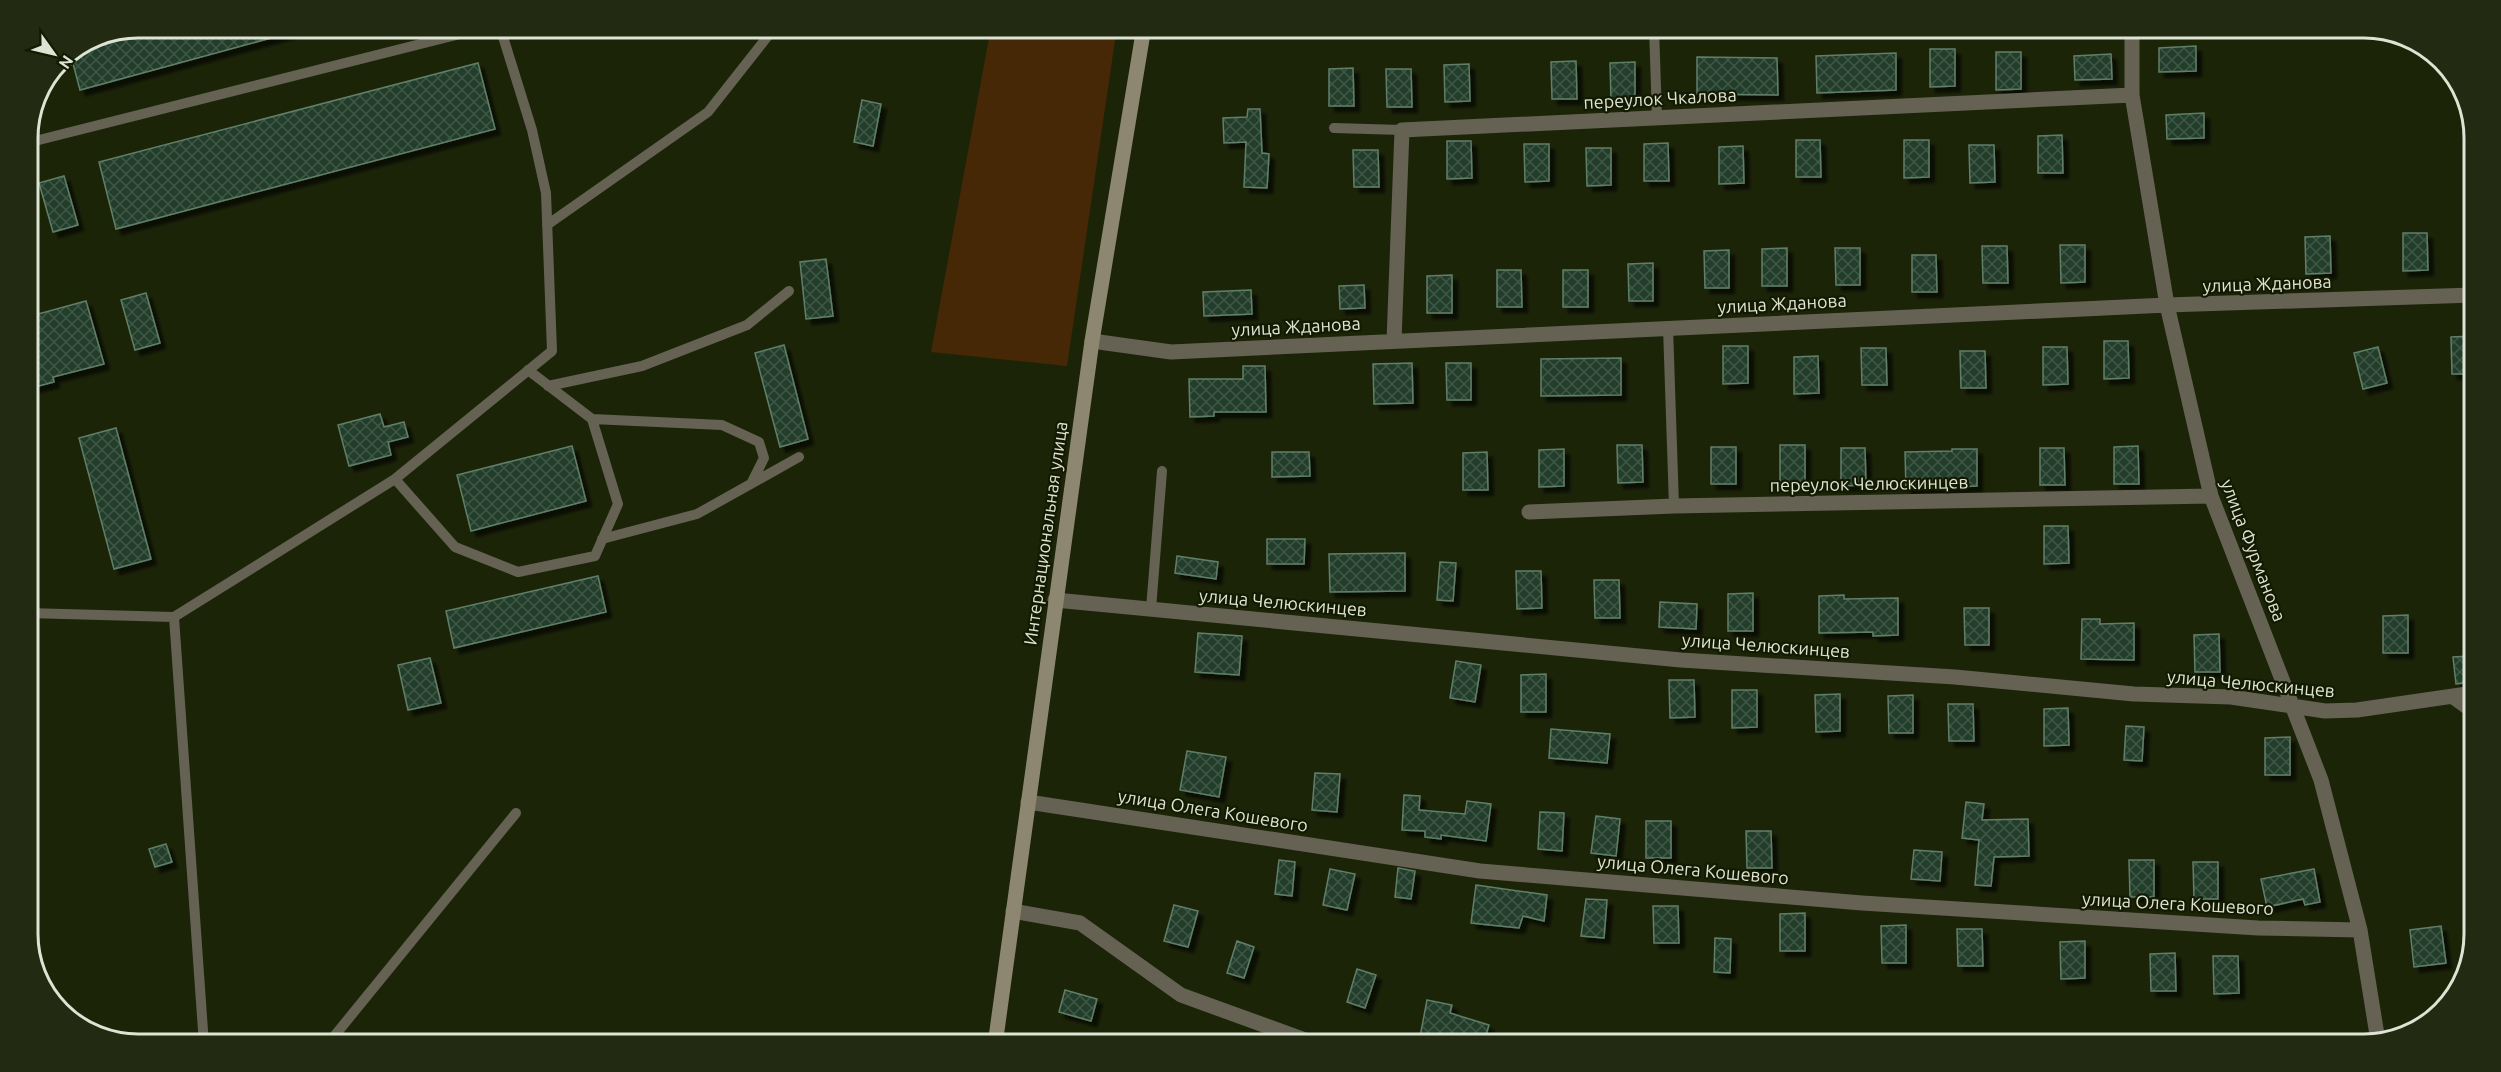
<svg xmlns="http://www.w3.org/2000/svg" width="2501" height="1072" font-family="Ubuntu,sans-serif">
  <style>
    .garden { fill: #462807 }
    .building { fill: url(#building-cross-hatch); stroke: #617f69; stroke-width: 1.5; filter: url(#shadow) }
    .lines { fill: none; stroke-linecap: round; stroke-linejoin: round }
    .path { stroke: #7e856f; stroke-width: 4; stroke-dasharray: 3 3; stroke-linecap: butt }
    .lane { stroke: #656254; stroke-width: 10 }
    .street { stroke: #656254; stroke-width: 15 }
    .secondary { stroke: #8d8771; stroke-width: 15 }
    .labels { text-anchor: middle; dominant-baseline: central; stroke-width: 4.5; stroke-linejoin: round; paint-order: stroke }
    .street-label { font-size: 18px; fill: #dee4d3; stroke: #131a01 }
    .rim { fill: none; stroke: #dee4d3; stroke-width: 3 }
  </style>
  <defs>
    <pattern id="building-cross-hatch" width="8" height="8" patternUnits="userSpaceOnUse" patternTransform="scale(1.5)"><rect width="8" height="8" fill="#213c29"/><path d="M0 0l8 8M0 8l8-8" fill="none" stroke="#415847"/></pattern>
    <filter id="shadow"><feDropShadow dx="5.5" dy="5.5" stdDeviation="1.5" flood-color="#0009"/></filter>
  </defs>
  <rect width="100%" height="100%" fill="#1c2408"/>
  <!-- garden -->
  <path class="garden" d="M991 27H1117L1067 366 931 352Z"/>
  <!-- building -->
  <path class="building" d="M137 27H292L293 32 80 90 70 52 95 35Z
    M2196 46V71L2159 72V48Z
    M1930 49H1955V86L1930 87Z
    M1996 52H2021V89L1996 90Z
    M1896 53V90L1817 93 1816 56Z
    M2111 54 2112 79 2075 80 2074 56Z
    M1697 57 1777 58 1778 95 1697 94Z
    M1576 61 1577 99H1552L1551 62Z
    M1635 62V99L1611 100 1610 63Z
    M478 63 495 129 116 229 99 162Z
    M1469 64 1470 101 1445 102 1444 65Z
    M1353 68 1354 106H1329V69Z
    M1386 69H1411L1412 107H1387Z
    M862 100 881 104 873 146 854 142Z
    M1248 109H1260L1262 153 1269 154 1267 188 1244 187 1246 142 1224 143 1223 118 1247 117Z
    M2204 113V138L2167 139 2166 115Z
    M2062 135 2063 173H2038V136Z
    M1796 140H1820L1821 177H1796Z
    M1904 140H1929V177L1904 178Z
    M1447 141H1471L1472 178 1447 179Z
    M1668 143 1669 181H1644V144Z
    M1524 144H1549V181L1525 182Z
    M1969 145H1994L1995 182 1970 183Z
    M1743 146 1744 183 1719 184V147Z
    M1586 148H1611V185L1587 186Z
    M1353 150H1378L1379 187H1354Z
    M64 176 78 225 53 232 39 183Z
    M2403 233H2427L2428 270 2403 271Z
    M2330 236 2331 273 2306 274 2305 237Z
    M2060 245H2085V282L2061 283Z
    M1982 246H2007L2008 283H1983Z
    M1787 248V286H1762V249Z
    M1835 248H1860V285H1836Z
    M1729 250V288H1705L1704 251Z
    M1912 255H1936L1937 292H1912Z
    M826 259 833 316 806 319 800 262Z
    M1653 263V301H1629L1628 264Z
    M1497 270H1521L1522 307H1497Z
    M1563 270H1588V307H1563Z
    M1452 275V313H1427V276Z
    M1364 285 1365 308 1340 309 1339 286Z
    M1251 290 1252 314 1204 316 1203 292Z
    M146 293 160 343 135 350 121 300Z
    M86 301 104 364 53 377 54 382 27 389V317Z
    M2474 336V374H2452L2451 337Z
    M2104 341H2128L2129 378 2104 379Z
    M784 345 808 439 780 447 755 353Z
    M1723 346H1748V383L1723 384Z
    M2043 347H2067L2068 384 2043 385Z
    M2378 347 2387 383 2363 389 2354 353Z
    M1861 348H1886L1887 385H1862Z
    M1960 351H1985L1986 388H1961Z
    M1818 356 1819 393 1794 394V357Z
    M1621 358V395L1541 396V359Z
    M1412 363 1413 403 1374 404 1373 364Z
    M1446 363H1471V400H1447Z
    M1243 366H1265L1266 412H1214V416L1190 417 1189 379H1243Z
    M380 414 384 427 404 422 408 437 388 442 391 455 349 466 338 425Z
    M116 428 151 559 114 569 79 438Z
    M1617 445H1642L1643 482 1618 483Z
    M1780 445H1805V482L1780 483Z
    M572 446 586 501 471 531 457 475Z
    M2138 446 2139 484H2114V447Z
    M1711 447H1736V484H1711Z
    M1841 448H1865L1866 485 1841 486Z
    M2040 448H2064L2065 485H2040Z
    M1564 449V486L1539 487V450Z
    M1952 449H1977V486L1906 489 1905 452 1952 451Z
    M1272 452H1309L1310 476 1272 477Z
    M1487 452 1488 490H1463V453Z
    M2044 526H2068L2069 563 2044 564Z
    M1267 539H1305L1304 564H1267Z
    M1405 553V591L1330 592 1329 554Z
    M1177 556 1218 562 1216 579 1175 573Z
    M1440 562 1456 563 1453 601 1437 600Z
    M1516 571H1541L1542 608 1517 609Z
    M598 576 606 612 454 648 446 611Z
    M1594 580H1619L1620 618H1595Z
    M1753 593V631H1728V594Z
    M1844 595V599L1898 598V635L1873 636V632L1819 633V596Z
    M1660 602 1697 604 1696 629 1659 627Z
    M1964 608H1989V645H1965Z
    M2408 615V653H2383V616Z
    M2082 619H2100V624L2134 623V660L2081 659Z
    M1198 633 1242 636 1239 675 1195 672Z
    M2219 634 2220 672H2195L2194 635Z
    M2470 656 2472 682 2456 684 2453 657Z
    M430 658 441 703 408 710 398 665Z
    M1456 661 1481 665 1475 702 1450 698Z
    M1546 674V712H1521V675Z
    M1669 680H1694L1695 717 1670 718Z
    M1732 690H1757V727L1732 728Z
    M1840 694V731L1816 732 1815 695Z
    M1913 695V733H1889L1888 696Z
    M1948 704H1973L1974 741H1949Z
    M2068 708 2069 745 2044 746V709Z
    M2126 726 2144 727 2142 761 2124 760Z
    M1551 729 1610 734 1607 763 1549 758Z
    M2290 737V775H2265V738Z
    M1187 751 1226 757 1219 797 1180 790Z
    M1315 773 1340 774 1337 812 1312 810Z
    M1404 795 1420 796 1419 810 1465 814 1467 801 1491 804 1486 841 1441 835V839L1425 837V831L1402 830Z
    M1966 802 1984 804 1982 820 2028 819 2029 856 1994 857 1991 886 1975 885 1979 840 1962 838Z
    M1540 812 1564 813 1562 851 1538 849Z
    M1596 816 1620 819 1616 856 1591 853Z
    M1646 821H1671V858H1646Z
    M1746 831H1771L1772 868H1747Z
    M166 844 172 862 155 867 149 849Z
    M1914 850 1942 852 1940 881 1911 879Z
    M1279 860 1295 862 1292 896 1275 894Z
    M2129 860H2154V897H2130Z
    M2193 862H2218V899H2194Z
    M1398 868 1415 871 1411 899 1395 897Z
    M1330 869 1355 874 1347 910 1323 905Z
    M2314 869 2320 902 2305 905 2303 899 2267 907 2261 879Z
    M1476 885 1547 895 1544 921 1523 916 1519 928 1471 923Z
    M1586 899 1607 900 1604 938 1581 936Z
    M1174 905 1198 911 1188 947 1164 941Z
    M1653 906H1678L1679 943H1654Z
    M1805 913V951H1780V914Z
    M1906 925V963H1882L1881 926Z
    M2441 926 2446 963 2414 967 2410 930Z
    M1957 929H1982L1983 966H1958Z
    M1715 938 1731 939 1730 973 1714 972Z
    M1237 941 1254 947 1244 978 1227 973Z
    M2085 941V978L2061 979 2060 942Z
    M2175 953 2176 991H2151L2150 954Z
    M2213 956H2238L2239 993 2214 994Z
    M1357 969 1376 975 1365 1008 1347 1002Z
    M1065 990 1097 999 1091 1021 1059 1012Z
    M1427 1000 1452 1005 1450 1013 1489 1025 1483 1045H1461L1420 1037Z"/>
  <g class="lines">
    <!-- path -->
    <path class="path" d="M1243 1045 1245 1036"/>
    <!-- lane -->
    <path class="lane" d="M1654 27 1657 118
      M1334 128 1402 130
      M27 143 488 27
      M547 225 708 112 775 27
      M1668 327 1674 506
      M548 386 642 366 747 325 789 291
      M592 419 722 425 759 442 764 458 751 484
      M395 479 455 547 518 572 595 556 618 504 592 419 528 370
      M602 539 697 514 799 457
      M1151 609 1162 471
      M27 613 174 617 395 479 552 351 546 193 532 130 500 27
      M174 617 204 1045
      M2449 697 2474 715
      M327 1045 516 813"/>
    <!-- street -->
    <path class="street" d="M2132 27V95L2167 305 2211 496 2321 780 2360 930 2378 1041
      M1092 341 1171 352 2167 305 2474 295
      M1394 341 1402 130 2132 95
      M1529 512 1674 506 2211 496
      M1055 600 1681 660 1955 677 2134 694 2231 697 2325 711 2357 710 2474 693
      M1028 802 1480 871 1862 903 2258 928 2360 930
      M1013 911 1080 923 1181 995 1319 1045"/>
    <!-- secondary -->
    <path class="secondary" d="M995 1045 1092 341 1144 27"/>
  </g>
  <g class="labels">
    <!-- street labels -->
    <g class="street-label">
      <text transform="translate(1660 98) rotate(-3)">переулок Чкалова</text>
      <text transform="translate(2267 283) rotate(-2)">улица Жданова</text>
      <text transform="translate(1782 303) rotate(-3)">улица Жданова</text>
      <text transform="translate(1296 326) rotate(-3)">улица Жданова</text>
      <text transform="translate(1869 483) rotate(-1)">переулок Челюскинцев</text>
      <text transform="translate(1045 533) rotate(-82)">Интернациональная улица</text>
      <text transform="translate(2254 550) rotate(69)">улица Фурманова</text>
      <text transform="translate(1283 602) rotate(5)">улица Челюскинцев</text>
      <text transform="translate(1766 645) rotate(4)">улица Челюскинцев</text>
      <text transform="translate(2251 683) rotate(5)">улица Челюскинцев</text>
      <text transform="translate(1213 810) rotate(9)">улица Олега Кошевого</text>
      <text transform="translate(1693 869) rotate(5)">улица Олега Кошевого</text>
      <text transform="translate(2178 903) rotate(3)">улица Олега Кошевого</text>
    </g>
  </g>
  <!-- crop -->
  <path d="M0 0H2501V1072H0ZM138 38H2364A100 100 0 0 1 2464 138V934A100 100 0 0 1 2364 1034H138A100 100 0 0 1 38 934V138A100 100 0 0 1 138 38Z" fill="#232a12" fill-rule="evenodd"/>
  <path class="rim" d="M138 38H2364A100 100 0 0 1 2464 138V934A100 100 0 0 1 2364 1034H138A100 100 0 0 1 38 934V138A100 100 0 0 1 138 38Z"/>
  <!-- north arrow -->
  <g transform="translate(54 54) rotate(124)" stroke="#131a01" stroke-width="4.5" paint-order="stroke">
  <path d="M0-4.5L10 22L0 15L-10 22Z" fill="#dee4d3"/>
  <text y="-9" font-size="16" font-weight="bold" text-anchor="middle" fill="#dee4d3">N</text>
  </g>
</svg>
